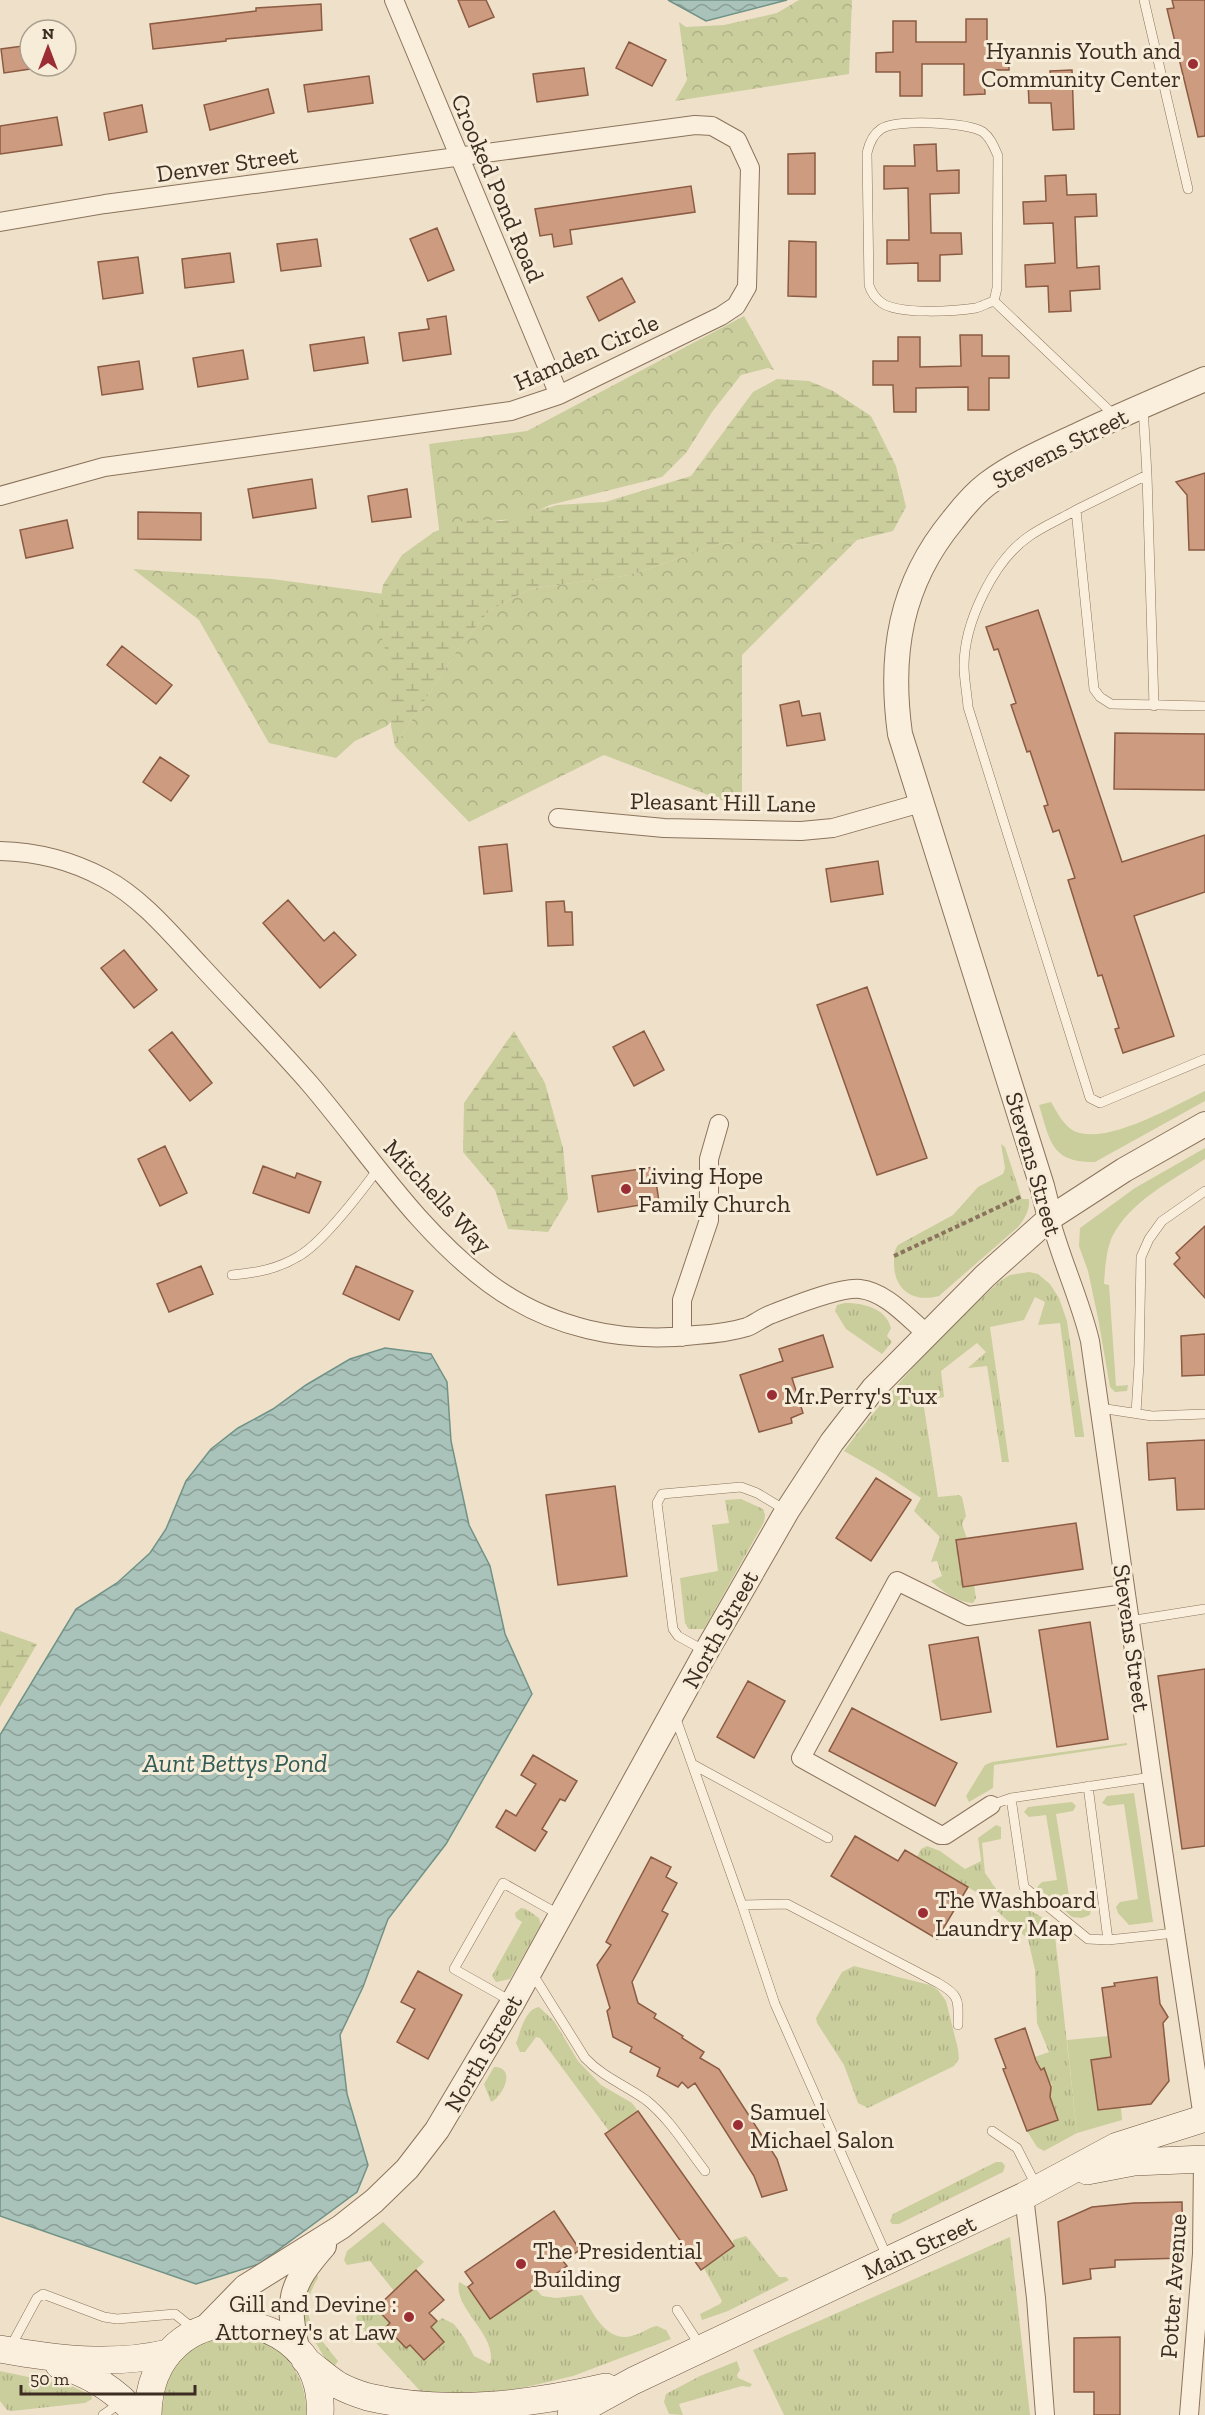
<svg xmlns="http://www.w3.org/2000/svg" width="1205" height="2415" font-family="'Zilla Slab',serif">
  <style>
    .grass { fill: url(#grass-tufts) }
    .forest { fill: url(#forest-crowns) }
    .wetland { fill: url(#wetland-marsh) }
    .garden { fill: #cacd9c }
    .water { fill: url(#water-waves); stroke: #709287; stroke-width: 1.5 }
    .building { fill: #cd9b7f; stroke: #8b5b43; stroke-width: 1.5 }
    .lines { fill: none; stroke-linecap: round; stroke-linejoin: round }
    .service-casing { stroke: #8b735d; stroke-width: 10 }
    .minor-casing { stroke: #8b735d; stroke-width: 20 }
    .tertiary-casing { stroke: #8b735d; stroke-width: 26 }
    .secondary-casing { stroke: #6d5440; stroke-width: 28 }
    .path { stroke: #8b735d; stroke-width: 4; stroke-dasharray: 4.5 3; stroke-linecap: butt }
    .service { stroke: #f9efdc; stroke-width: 9 }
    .minor { stroke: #f9efdc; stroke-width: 18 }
    .tertiary { stroke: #f9efdc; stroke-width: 24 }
    .secondary { stroke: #f9efdc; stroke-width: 27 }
    .poi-dot { fill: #9b2d34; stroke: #f6ecd8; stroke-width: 2 }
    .labels { text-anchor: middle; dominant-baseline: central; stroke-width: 6; stroke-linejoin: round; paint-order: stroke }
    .poi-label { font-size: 24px; fill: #3c2c21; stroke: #f6ecd8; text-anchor: start }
    .street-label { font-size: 24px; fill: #3c2c21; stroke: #f6ecd8 }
    .water-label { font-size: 26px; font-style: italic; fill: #305b56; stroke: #f6ecd8 }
  </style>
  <defs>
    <pattern id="grass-tufts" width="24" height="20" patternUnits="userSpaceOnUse" patternTransform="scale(1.5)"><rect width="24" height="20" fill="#cacd9c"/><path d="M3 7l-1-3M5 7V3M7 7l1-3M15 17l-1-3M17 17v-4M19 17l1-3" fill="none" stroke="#aeb086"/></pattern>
    <pattern id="forest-crowns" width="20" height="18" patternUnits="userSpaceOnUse" patternTransform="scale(1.5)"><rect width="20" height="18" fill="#cacd9c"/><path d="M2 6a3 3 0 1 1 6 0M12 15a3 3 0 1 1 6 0" fill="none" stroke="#aeb086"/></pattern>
    <pattern id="wetland-marsh" width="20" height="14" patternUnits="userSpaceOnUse" patternTransform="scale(1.5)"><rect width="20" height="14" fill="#cacd9c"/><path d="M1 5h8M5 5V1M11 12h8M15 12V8" fill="none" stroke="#aeb086"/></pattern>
    <pattern id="water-waves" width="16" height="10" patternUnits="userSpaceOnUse" patternTransform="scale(1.5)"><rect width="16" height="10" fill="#a9c3ba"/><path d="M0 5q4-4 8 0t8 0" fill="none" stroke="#8b9f97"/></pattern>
  </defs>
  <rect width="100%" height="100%" fill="#efe1c9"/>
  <!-- grass -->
  <path class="grass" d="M1001 1144 1005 1147 1022 1199H1029C1030 1210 1025 1218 1019 1226L939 1296C913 1303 894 1290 894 1263 894 1256 894 1250 898 1245L953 1215 978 1187 1003 1174 1005 1168Z
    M1029 1272 1038 1274 1050 1284 1059 1298 1067 1321 1084 1435V1437H1075L1060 1323 1038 1325 1045 1302 1035 1297 1024 1320 990 1327 1009 1462H1002L987 1366 968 1368 986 1352 977 1343 941 1371 944 1397 923 1401 938 1497 959 1495 962 1497 966 1516 962 1524 967 1539 976 1598 973 1603C957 1602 943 1592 931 1581L942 1576 937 1561 931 1562 940 1537 914 1511 921 1498 883 1473 844 1451C890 1389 943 1333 1000 1281L1010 1275Z
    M845 1303C863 1303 886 1308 891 1328L887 1336 892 1342 882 1354 846 1329 835 1311 837 1305Z
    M741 1499 763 1509 765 1515 764 1522 704 1629H689L685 1623 680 1578 718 1571 712 1525 729 1523 725 1500Z
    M927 1846 940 1851 965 1869 981 1861C984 1877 985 1874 994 1886 1009 1907 1037 1908 1054 1927L1077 2133 1044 2151 1037 2147 1027 2131 1058 2120 1048 2094 1052 2084 1046 2081 1049 2080 1044 2069 1041 2070 1037 2061 1033 2062 1032 2058 1049 2052 1037 2023 1035 1970 1028 1939 976 1892 917 1857 921 1849Z
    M521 1908 526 1909 539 1918 541 1925 510 1979 496 1982 492 1976 522 1922 516 1918 515 1913Z
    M854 1966 930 1985 938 1990 946 2001 958 2049 959 2059 954 2066 868 2108 858 2103 844 2065 817 2023 816 2018 842 1972Z
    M539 2007 554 2021 578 2061 601 2085 632 2103 638 2111 609 2131 540 2038 536 2037 525 2052H520L516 2043C521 2031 525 2009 539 2007Z
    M494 2067C517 2067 503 2097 491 2102L484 2084Z
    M996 2162H1002L1005 2166 1003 2172 899 2224H892L890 2221 893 2214Z
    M383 2222 424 2262 394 2291 370 2261 347 2265 344 2260 347 2251Z
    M746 2236 779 2277H786L789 2280 728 2311 702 2320 700 2314 720 2304 722 2301 704 2268 734 2247 733 2240Z
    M1010 2237 1030 2415H784L753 2350Z
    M317 2274 318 2278C295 2315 315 2331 338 2361L334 2367C326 2362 322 2353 317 2345 303 2323 292 2294 317 2274Z
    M459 2282 468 2287 490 2318 535 2288 542 2296 556 2298 582 2295C594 2314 607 2345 635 2335 643 2333 649 2327 657 2326L666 2330 671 2339 573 2376 522 2388 480 2393H422L357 2322 356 2317 370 2304 390 2323 386 2327 406 2348 410 2345 424 2360 444 2342 431 2327 442 2318 454 2324 465 2339 474 2356 490 2364C498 2335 453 2309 459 2282Z
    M226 2336C234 2336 243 2336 250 2337 286 2346 308 2379 306 2415H161C164 2402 165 2386 170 2373 178 2351 205 2341 226 2336Z
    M737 2361 740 2370 737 2375 738 2378 752 2384 750 2387 742 2386 679 2404 683 2415 669 2414 664 2402 666 2394 700 2376Z
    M0 2371 71 2386 91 2395 92 2399 85 2403 12 2411 7 2410 0 2401Z"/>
  <!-- forest -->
  <path class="forest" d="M799 0H852L849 74 675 101 687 80 679 22 686 27 724 25 777 13Z
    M744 316 774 370 768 368 741 375 712 412 686 453 662 477 550 505 523 518 456 524 440 537 429 444 527 431Z
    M857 540 742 655V808L604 755 469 822 395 746 460 646 489 611 530 589 630 575 720 544 761 541 799 545Z
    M133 569 272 579 391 595 397 715 387 726 355 741 336 758 269 743 199 620Z"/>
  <!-- wetland -->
  <path class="wetland" d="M777 379 809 381 833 391 871 416 896 466 906 507 893 531 857 540 799 545 761 541 720 544 630 575 530 589 489 611 460 646 395 746 391 726 390 668 377 619 383 585 402 555 434 532 468 519 502 521 557 505 605 502 691 476 753 392Z
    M514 1031 545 1083 563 1148 568 1199 548 1232 508 1229 495 1190 463 1152 464 1103Z
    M0 1631 37 1644 0 1707Z"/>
  <!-- garden -->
  <path class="garden" d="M1205 1091V1101L1095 1162C1051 1163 1050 1141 1039 1105L1051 1102C1057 1112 1063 1125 1074 1131 1107 1146 1175 1105 1205 1091Z
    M1205 1148V1159C1173 1180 1130 1201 1112 1237 1106 1251 1105 1269 1104 1284L1109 1285 1116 1386 1128 1385 1127 1391 1115 1392 1110 1387 1098 1318 1088 1271 1079 1246 1080 1228 1135 1188Z
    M1127 1743V1745L994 1765 993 1788 969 1802 966 1796 985 1765 992 1762Z
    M1134 1793 1153 1922 1129 1925 1118 1913 1116 1907 1120 1902 1138 1899 1124 1804 1108 1806 1102 1803 1107 1796Z
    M1072 1802 1076 1806 1073 1811 1056 1814 1071 1908 1088 1906 1091 1909 1090 1915 1082 1918 1072 1917 1037 1887 1042 1882 1057 1880 1046 1815 1029 1817 1024 1812 1028 1807Z
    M996 1825 1001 1827V1839L982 1843 985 1873 993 1884 983 1875 978 1838Z
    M1109 2036 1111 2057 1091 2060 1097 2109 1121 2107 1122 2120 1077 2133 1067 2040Z"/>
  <!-- water -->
  <path class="water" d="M668 0H787L706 21Z
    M385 1348 431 1354 447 1382 451 1441 469 1525 490 1566 505 1634 532 1694 446 1844 388 1919 363 1987 340 2035 347 2094 368 2165 357 2192 259 2264 196 2284 0 2216V1735L76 1609 117 1583 150 1553 166 1529 186 1481 211 1449 238 1428 273 1409 306 1385 350 1359Z"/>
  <!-- building -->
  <path class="building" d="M458 0H486L494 17 469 27Z
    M1172 0H1205V136L1198 137 1167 9 1174 8Z
    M321 4 322 30 226 39V41L153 49 150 24 256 11V8Z
    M966 19H987V49H1009V70H984L985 94 964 95V64H922V96H900V72H876V53L893 52V21H916V42H966Z
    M629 42 666 60 652 86 616 68Z
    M30 45V69L4 73 1 49Z
    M584 68 588 95 537 102 533 74Z
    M1072 70 1074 129 1053 130 1051 103H1029L1028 82 1051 81 1050 71Z
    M369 76 373 103 308 112 304 85Z
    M268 89 274 113 210 130 204 105Z
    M142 105 147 132 109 140 104 113Z
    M57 117 62 145 0 154V126Z
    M936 144 937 171 959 170V193L930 194 931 233H961L962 254 940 255V281H918V263L887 264V240H909L908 188 884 189V166H915L914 145Z
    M815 153V194H788V154Z
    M1066 175 1067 195 1096 194 1097 216 1075 217 1077 268 1099 266 1100 289 1070 291 1071 311 1049 312 1048 286 1026 287 1025 265 1055 263 1053 223 1024 224 1023 202 1046 201 1045 176Z
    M691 186 695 212 570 230 572 244 554 247 552 234 540 236 535 209Z
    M437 228 454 270 428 281 410 239Z
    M317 239 321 266 281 271 277 244Z
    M789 241 816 242V297L788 296Z
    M230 253 234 282 185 288 182 259Z
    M138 257 143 293 103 299 98 262Z
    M622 278 635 302 599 321 587 297Z
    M446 316 451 354 403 361 399 333 429 329 427 319Z
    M960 335H982V356H1009V378H989V410H968V387L916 388V412H894L893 385H873V361H898V337H920V367L961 366Z
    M364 337 368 363 314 371 310 345Z
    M243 350 248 379 198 387 193 358Z
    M139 361 143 389 102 395 98 367Z
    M1205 473V550H1189L1187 495 1176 482Z
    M312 479 316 508 253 518 248 489Z
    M407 489 411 517 372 522 368 496Z
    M138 512 201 513V540L138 539Z
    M67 520 73 548 26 558 20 530Z
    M1038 610 1122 862 1205 835V892L1134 916 1174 1036 1123 1053 1115 1029 1119 1028 1102 975 1098 976 1068 880 1075 878 1059 830 1053 832 1044 806 1048 805 1030 751 1027 752 1011 705 1016 703 998 649 994 650 986 627Z
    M122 646 172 685 156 704 107 665Z
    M799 701 802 716 820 713 825 740 787 746 780 705Z
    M1115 733 1205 734V790L1114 789Z
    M160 757 189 776 171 801 143 782Z
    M507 844 512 891 484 894 479 847Z
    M878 861 883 894 831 902 826 869Z
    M288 900 324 941 334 932 356 955 320 988 263 923Z
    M564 901 565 912H572L573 945 548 946 546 902Z
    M124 950 157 990 134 1008 101 968Z
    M867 987 927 1158 877 1175 817 1005Z
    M644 1031 664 1070 634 1086 613 1047Z
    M172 1032 212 1083 190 1101 149 1050Z
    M165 1146 187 1193 160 1206 138 1159Z
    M263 1166 295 1178 297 1173 321 1182 309 1213 253 1193Z
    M654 1167 659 1202 598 1212 592 1176Z
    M1205 1226V1298L1174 1264 1180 1258 1176 1253Z
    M201 1266 213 1294 169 1312 157 1284Z
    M356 1266 413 1291 399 1320 343 1294Z
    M1205 1334V1375L1182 1376 1181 1336Z
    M823 1335 833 1367 792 1378 803 1413 791 1418 792 1423 759 1432 740 1375 783 1361 779 1349Z
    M1205 1440V1509L1177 1510 1175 1478 1149 1480 1147 1443Z
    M876 1478 911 1500 871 1561 836 1538Z
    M615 1486 627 1576 558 1585 546 1495Z
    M1076 1523 1083 1569 963 1587 956 1540Z
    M1090 1622 1108 1739 1057 1747 1039 1630Z
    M978 1637 991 1712 941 1720 929 1645Z
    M1205 1669V1846L1182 1849 1158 1676Z
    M748 1681 785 1701 754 1758 717 1737Z
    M852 1708 957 1763 935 1806 829 1751Z
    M533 1755 577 1781 565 1801 560 1799 542 1829 547 1832 535 1851 496 1827 506 1810 516 1816 536 1784 521 1775Z
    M855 1836 898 1861 905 1850 968 1887 937 1939 831 1876Z
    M651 1857 671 1867 666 1877 677 1883 662 1911 668 1914 632 1982 638 2003 656 2014 654 2018 683 2036 682 2038 704 2052 700 2058 719 2069 777 2159 787 2190 762 2197 754 2176 695 2083 688 2088 682 2082 678 2087 657 2076 660 2068 630 2052 632 2047 613 2037 607 2011 610 2008 597 1965 611 1945 606 1942Z
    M418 1971 462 1995 428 2059 397 2042 415 2009 401 2002Z
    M1157 1977 1160 2004 1168 2017 1163 2023 1169 2081 1151 2104 1098 2110 1091 2060 1111 2057 1102 1988 1115 1986 1114 1983Z
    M1025 2028 1036 2061 1041 2070 1044 2068 1051 2087 1050 2097 1058 2120 1027 2131 1003 2069 1006 2068 995 2039Z
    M638 2111 734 2246 701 2270 605 2134Z
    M1182 2202 1183 2258 1115 2260V2267L1090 2269 1091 2279 1063 2284 1058 2222 1092 2207 1134 2203Z
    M554 2211 580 2250 563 2261 567 2266 490 2319 468 2287 473 2283 465 2272Z
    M416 2270 444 2300 429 2313 437 2321 431 2327 444 2342 424 2360 410 2345 406 2348 386 2327 390 2323 376 2308Z
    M1120 2337V2415H1094V2392H1074V2338Z"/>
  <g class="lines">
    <defs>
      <path id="service" d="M1144 0 1188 189
        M994 301C988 303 982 306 976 308 956 311 899 315 882 303 875 298 871 292 869 285L867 153C869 144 872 135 881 129 896 119 967 122 983 132 991 138 994 147 998 156L997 288 994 301 1115 416
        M1143 406 1147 475 1076 510 1094 689 1100 697 1111 704 1205 706
        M1147 475 1154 706
        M1076 510C1061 519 1043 526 1028 537 993 562 964 623 964 666 964 679 967 693 968 707L1090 1098 1100 1103 1205 1059
        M232 1275C256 1273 278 1269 299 1256 323 1242 361 1192 378 1169
        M1100 1408 1152 1416 1205 1414
        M1136 1413 1139 1364 1141 1257 1149 1239 1162 1221 1205 1191
        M1129 1621 1205 1609
        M705 1651 678 1636 673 1629 657 1503 662 1494 741 1487 757 1493 787 1511
        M675 1716 742 1905 787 1904 938 1983C961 1996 958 2001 958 2025
        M692 1764 828 1838
        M1088 1786 1108 1940 1175 1933
        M1011 1798 1024 1887 1088 1939 1108 1940
        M991 1805 1011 1798 1152 1777
        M742 1905 775 2004 888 2259
        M532 1973 585 2058C603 2077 625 2085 646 2100 670 2119 687 2148 705 2171
        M511 2001 454 1969 503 1883 560 1915
        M992 2131 1017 2148 1037 2187
        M677 2310 701 2347
        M10 2348 37 2298 43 2294 104 2317 117 2319 175 2314 195 2330
        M103 2415 122 2402"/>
      <path id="minor" d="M394 0 559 395
        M0 222 105 204 695 125 712 126 737 140 750 168 747 287 736 306 721 316 559 395 511 411 104 467 0 496
        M558 818 664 828 801 831 833 828 921 803
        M0 851C38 852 70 860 104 878 142 898 172 935 201 966 237 1005 275 1044 310 1084 368 1152 417 1230 490 1284 550 1328 622 1344 696 1335 712 1334 731 1332 747 1327 755 1324 763 1317 772 1314 793 1306 839 1287 860 1289 886 1292 907 1317 926 1333
        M1050 1218C1061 1260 1080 1299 1090 1341L1152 1777 1203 2118
        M682 1337V1300L709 1220V1159L719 1124
        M991 1805 945 1835H940L801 1758 897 1581 968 1616 1125 1594
        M1024 2196 1036 2298 1045 2415
        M1189 2415 1202 2254 1203 2159"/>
      <path id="tertiary" d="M1050 1218 1042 1186 900 734C889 654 900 584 953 520 963 507 974 494 987 484 1015 463 1048 449 1080 434 1121 415 1163 397 1205 379
        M205 2328 245 2287 341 2227 374 2201 407 2169 437 2130 513 2002 706 1652 787 1511 832 1442 873 1389 985 1276 1050 1218 1124 1170 1205 1124
        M298 2352C286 2301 289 2286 324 2246"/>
      <path id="secondary" d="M1087 2171 1134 2162 1205 2159
        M0 2349C55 2359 113 2366 168 2353
        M305 2360C316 2368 327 2378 338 2385 347 2390 358 2394 368 2397 445 2415 528 2405 606 2387
        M59 2365C90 2374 116 2390 137 2415
        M148 2415C150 2287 327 2300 320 2415
        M571 2415 633 2381 1024 2196 1117 2146 1205 2118"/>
    </defs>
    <!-- service casing -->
    <use href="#service" class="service-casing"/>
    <!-- minor casing -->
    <use href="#minor" class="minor-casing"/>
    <!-- tertiary casing -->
    <use href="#tertiary" class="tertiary-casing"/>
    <!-- secondary casing -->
    <use href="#secondary" class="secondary-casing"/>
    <!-- path -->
    <path class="path" d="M894 1256 1022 1196"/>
    <!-- service -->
    <use href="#service" class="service"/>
    <!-- minor -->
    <use href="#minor" class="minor"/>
    <!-- tertiary -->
    <use href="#tertiary" class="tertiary"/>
    <!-- secondary -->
    <use href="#secondary" class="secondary"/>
  </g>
  <!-- markers -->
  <g class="poi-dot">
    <circle cx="1193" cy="64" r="6"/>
    <circle cx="626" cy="1189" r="6"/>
    <circle cx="772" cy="1395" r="6"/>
    <circle cx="923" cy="1913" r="6"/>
    <circle cx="738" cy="2125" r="6"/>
    <circle cx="521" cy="2264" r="6"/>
    <circle cx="409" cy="2317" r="6"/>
  </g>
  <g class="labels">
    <!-- poi labels -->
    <g class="poi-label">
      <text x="1181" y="50" text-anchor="end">Hyannis Youth and<tspan x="1181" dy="28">Community Center</tspan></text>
      <text x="638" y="1175">Living Hope<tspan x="638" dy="28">Family Church</tspan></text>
      <text x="784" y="1395">Mr.Perry's Tux</text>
      <text x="935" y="1899">The Washboard<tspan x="935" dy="28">Laundry Map</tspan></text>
      <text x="750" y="2111">Samuel<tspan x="750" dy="28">Michael Salon</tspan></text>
      <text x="533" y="2250">The Presidential<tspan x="533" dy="28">Building</tspan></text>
      <text x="397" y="2303" text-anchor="end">Gill and Devine :<tspan x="397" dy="28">Attorney's at Law</tspan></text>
    </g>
    <!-- street labels -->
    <g class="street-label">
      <text transform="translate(227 164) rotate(-8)">Denver Street</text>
      <text transform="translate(498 188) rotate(67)">Crooked Pond Road</text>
      <text transform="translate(586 352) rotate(-24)">Hamden Circle</text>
      <text transform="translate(1060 448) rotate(-27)">Stevens Street</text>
      <text transform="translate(723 802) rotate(1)">Pleasant Hill Lane</text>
      <text transform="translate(1034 1164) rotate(74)">Stevens Street</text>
      <text transform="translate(438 1196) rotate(47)">Mitchells Way</text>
      <text transform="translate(720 1629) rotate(-61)">North Street</text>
      <text transform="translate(1132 1638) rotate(82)">Stevens Street</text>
      <text transform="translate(483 2053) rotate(-60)">North Street</text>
      <text transform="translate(919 2247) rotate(-25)">Main Street</text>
      <text transform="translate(1173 2286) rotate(-86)">Potter Avenue</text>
    </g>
    <!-- water labels -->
    <g class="water-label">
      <text x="235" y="1763">Aunt Bettys Pond</text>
    </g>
  </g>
  <!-- north arrow -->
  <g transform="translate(48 48)"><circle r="28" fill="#f6ecd8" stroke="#ac9f8f" stroke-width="1.5"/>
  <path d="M0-4.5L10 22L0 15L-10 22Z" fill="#9b2d34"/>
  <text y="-9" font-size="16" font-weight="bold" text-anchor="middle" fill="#3c2c21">N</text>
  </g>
  <!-- scale -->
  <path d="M21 2385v9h174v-9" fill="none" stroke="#3c2c21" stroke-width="3"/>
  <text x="30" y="2385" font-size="18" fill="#3c2c21" stroke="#f6ecd8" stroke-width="4.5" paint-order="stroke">50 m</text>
</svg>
